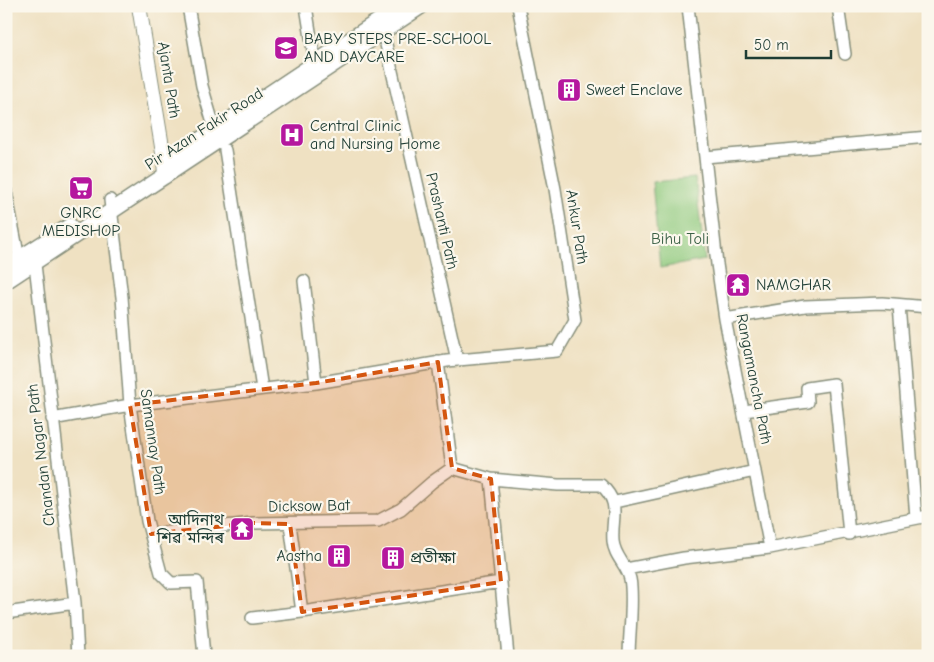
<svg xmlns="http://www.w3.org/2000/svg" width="934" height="662" font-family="'Comic Neue','Noto Sans Bengali',sans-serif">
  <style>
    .green { fill: #8ec97d; stroke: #568358 }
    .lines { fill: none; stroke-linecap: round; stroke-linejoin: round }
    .minor-casing { stroke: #878f7b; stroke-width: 14 }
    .tertiary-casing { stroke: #878f7b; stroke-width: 16 }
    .secondary-casing { stroke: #878f7b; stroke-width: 18 }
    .minor { stroke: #fff; stroke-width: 11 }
    .tertiary { stroke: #fff; stroke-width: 14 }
    .secondary { stroke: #fff; stroke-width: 15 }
    .marked { fill: #d45610; fill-opacity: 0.2; stroke: #d45610; stroke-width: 4; stroke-dasharray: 10 6; stroke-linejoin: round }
    .labels { text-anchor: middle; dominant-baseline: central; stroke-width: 4.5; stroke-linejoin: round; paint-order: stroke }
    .poi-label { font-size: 16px; fill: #1f3d34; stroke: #fbf7ec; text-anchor: start }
    .street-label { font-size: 16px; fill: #1f3d34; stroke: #fbf7ec }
    .park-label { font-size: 16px; fill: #3b6046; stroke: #fbf7ec }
  </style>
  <rect width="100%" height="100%" fill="#fbf7ec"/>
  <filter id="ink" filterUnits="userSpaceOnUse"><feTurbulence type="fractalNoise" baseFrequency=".02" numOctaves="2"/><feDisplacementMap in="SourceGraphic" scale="10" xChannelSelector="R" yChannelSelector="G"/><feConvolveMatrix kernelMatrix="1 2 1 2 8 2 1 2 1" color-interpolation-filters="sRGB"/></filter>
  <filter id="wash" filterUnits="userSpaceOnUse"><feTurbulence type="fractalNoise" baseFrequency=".0096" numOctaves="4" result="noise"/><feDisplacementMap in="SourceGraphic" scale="20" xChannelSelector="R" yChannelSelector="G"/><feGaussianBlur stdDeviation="1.12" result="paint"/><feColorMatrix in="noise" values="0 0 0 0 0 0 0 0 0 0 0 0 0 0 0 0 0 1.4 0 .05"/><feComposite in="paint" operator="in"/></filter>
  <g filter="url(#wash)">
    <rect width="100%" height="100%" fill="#efe1c2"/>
    <!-- green -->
    <path class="green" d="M695 178 705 260 660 268 652 182Z"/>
  </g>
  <g filter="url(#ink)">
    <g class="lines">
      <defs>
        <path id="minor" d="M188 6 202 86 215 130
          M306 6 315 63
          M688 6 717 264 725 319 770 548
          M838 6 845 54
          M383 31 457 360
          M225 150 262 389
          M705 157 928 137
          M6 191 19 259
          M110 200 122 297 130 405 147 521 161 573 171 583 197 582 204 656
          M34 256 75 603 78 656
          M304 281 316 383
          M899 305 916 518
          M725 319 805 306 882 303 928 307
          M438 362 452 468
          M744 411 808 402 807 388 834 384 849 534
          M52 419 130 405 316 383 447 361 557 351 575 320 555 189 518 6
          M452 468 491 479 558 485H601C622 504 611 517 613 541 614 556 627 565 630 579 634 598 629 635 629 656
          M491 479 508 656
          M615 502 755 471
          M290 524 302 612 501 582
          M151 534 253 523 378 521 401 509 432 482 452 468
          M626 569 684 558 770 548 928 516
          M6 613 75 603
          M252 618 302 612"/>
        <path id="tertiary" d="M139 6 164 159 165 176"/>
        <path id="secondary" d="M173 158 401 6
          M6 267 70 226
          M6 281 421 6"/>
      </defs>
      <!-- minor casing -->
      <use href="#minor" class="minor-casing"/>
      <!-- tertiary casing -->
      <use href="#tertiary" class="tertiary-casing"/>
      <!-- secondary casing -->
      <use href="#secondary" class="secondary-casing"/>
      <!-- minor -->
      <use href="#minor" class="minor"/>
      <!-- tertiary -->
      <use href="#tertiary" class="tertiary"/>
      <!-- secondary -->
      <use href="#secondary" class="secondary"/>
    </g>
  </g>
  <!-- marked area -->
  <path class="marked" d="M438 362 452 468 491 479 501 582 302 612 290 524 253 523 151 534 130 405 316 383Z"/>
  <!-- icons -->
  <defs>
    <symbol id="school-square" viewBox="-11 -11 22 22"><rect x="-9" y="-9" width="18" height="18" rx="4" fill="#b5179e" stroke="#fbf7ec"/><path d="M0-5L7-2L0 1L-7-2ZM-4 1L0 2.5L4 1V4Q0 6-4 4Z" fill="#fff"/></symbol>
    <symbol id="building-square" viewBox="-11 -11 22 22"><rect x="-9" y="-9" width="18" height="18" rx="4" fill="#b5179e" stroke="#fbf7ec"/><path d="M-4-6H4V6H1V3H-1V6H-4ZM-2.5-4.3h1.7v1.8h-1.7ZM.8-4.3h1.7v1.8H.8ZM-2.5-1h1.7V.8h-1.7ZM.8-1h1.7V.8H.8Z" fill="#fff"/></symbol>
    <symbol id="hospital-square" viewBox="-11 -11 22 22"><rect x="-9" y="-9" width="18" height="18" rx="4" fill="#b5179e" stroke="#fbf7ec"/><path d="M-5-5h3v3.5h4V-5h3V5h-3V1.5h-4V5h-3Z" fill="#fff"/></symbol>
    <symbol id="supermarket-square" viewBox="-11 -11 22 22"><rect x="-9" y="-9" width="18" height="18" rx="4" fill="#b5179e" stroke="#fbf7ec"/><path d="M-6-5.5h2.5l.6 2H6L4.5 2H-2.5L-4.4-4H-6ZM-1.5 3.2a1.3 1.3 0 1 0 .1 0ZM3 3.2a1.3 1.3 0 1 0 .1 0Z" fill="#fff"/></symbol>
    <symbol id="temple-square" viewBox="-11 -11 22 22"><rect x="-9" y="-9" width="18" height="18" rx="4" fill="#b5179e" stroke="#fbf7ec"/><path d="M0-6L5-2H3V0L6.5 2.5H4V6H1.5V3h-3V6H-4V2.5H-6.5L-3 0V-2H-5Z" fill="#fff"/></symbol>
  </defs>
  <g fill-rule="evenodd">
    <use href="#school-square" x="272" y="34" width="28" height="28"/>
    <use href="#building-square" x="555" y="76" width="28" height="28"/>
    <use href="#hospital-square" x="278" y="121" width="28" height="28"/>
    <use href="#supermarket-square" x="67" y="174" width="28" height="28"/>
    <use href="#temple-square" x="724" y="271" width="28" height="28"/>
    <use href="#temple-square" x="228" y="515" width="28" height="28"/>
    <use href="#building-square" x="325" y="542" width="28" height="28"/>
    <use href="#building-square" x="379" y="544" width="28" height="28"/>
  </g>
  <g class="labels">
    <!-- poi labels -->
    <g class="poi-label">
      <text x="304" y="39">BABY STEPS PRE-SCHOOL<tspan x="304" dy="18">AND DAYCARE</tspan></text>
      <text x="586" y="90">Sweet Enclave</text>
      <text x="310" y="126">Central Clinic<tspan x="310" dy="18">and Nursing Home</tspan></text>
      <text x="81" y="213" text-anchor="middle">GNRC<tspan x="81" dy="18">MEDISHOP</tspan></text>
      <text x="756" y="285">NAMGHAR</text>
      <text x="224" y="520" text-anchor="end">আদিনাথ<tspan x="224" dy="18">শিৱ মন্দিৰ</tspan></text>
      <text x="322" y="556" text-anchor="end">Aastha</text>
      <text x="410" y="558">প্রতীক্ষা</text>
    </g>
    <!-- street labels -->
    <g class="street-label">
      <text transform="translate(169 80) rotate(81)">Ajanta Path</text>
      <text transform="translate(204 129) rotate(-33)">Pir Azan Fakir Road</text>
      <text transform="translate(442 221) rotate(77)">Prashanti Path</text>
      <text transform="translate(577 227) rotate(81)">Ankur Path</text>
      <text transform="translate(754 379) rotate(79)">Rangamancha Path</text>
      <text transform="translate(153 442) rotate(82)">Samannay Path</text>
      <text transform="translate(41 455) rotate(-97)">Chandan Nagar Path</text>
      <text transform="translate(309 506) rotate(-1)">Dicksow Bat</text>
    </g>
    <!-- park labels -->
    <g class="park-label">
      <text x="680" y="239">Bihu Toli</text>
    </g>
  </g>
  <!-- margin -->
  <rect width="934" height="662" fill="none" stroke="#fbf7ec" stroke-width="25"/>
  <!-- scale -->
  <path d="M746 50v8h85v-8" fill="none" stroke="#1f3d34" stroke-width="2.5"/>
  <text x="754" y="50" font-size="15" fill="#1f3d34" stroke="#fbf7ec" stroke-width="4" paint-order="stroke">50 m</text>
</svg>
